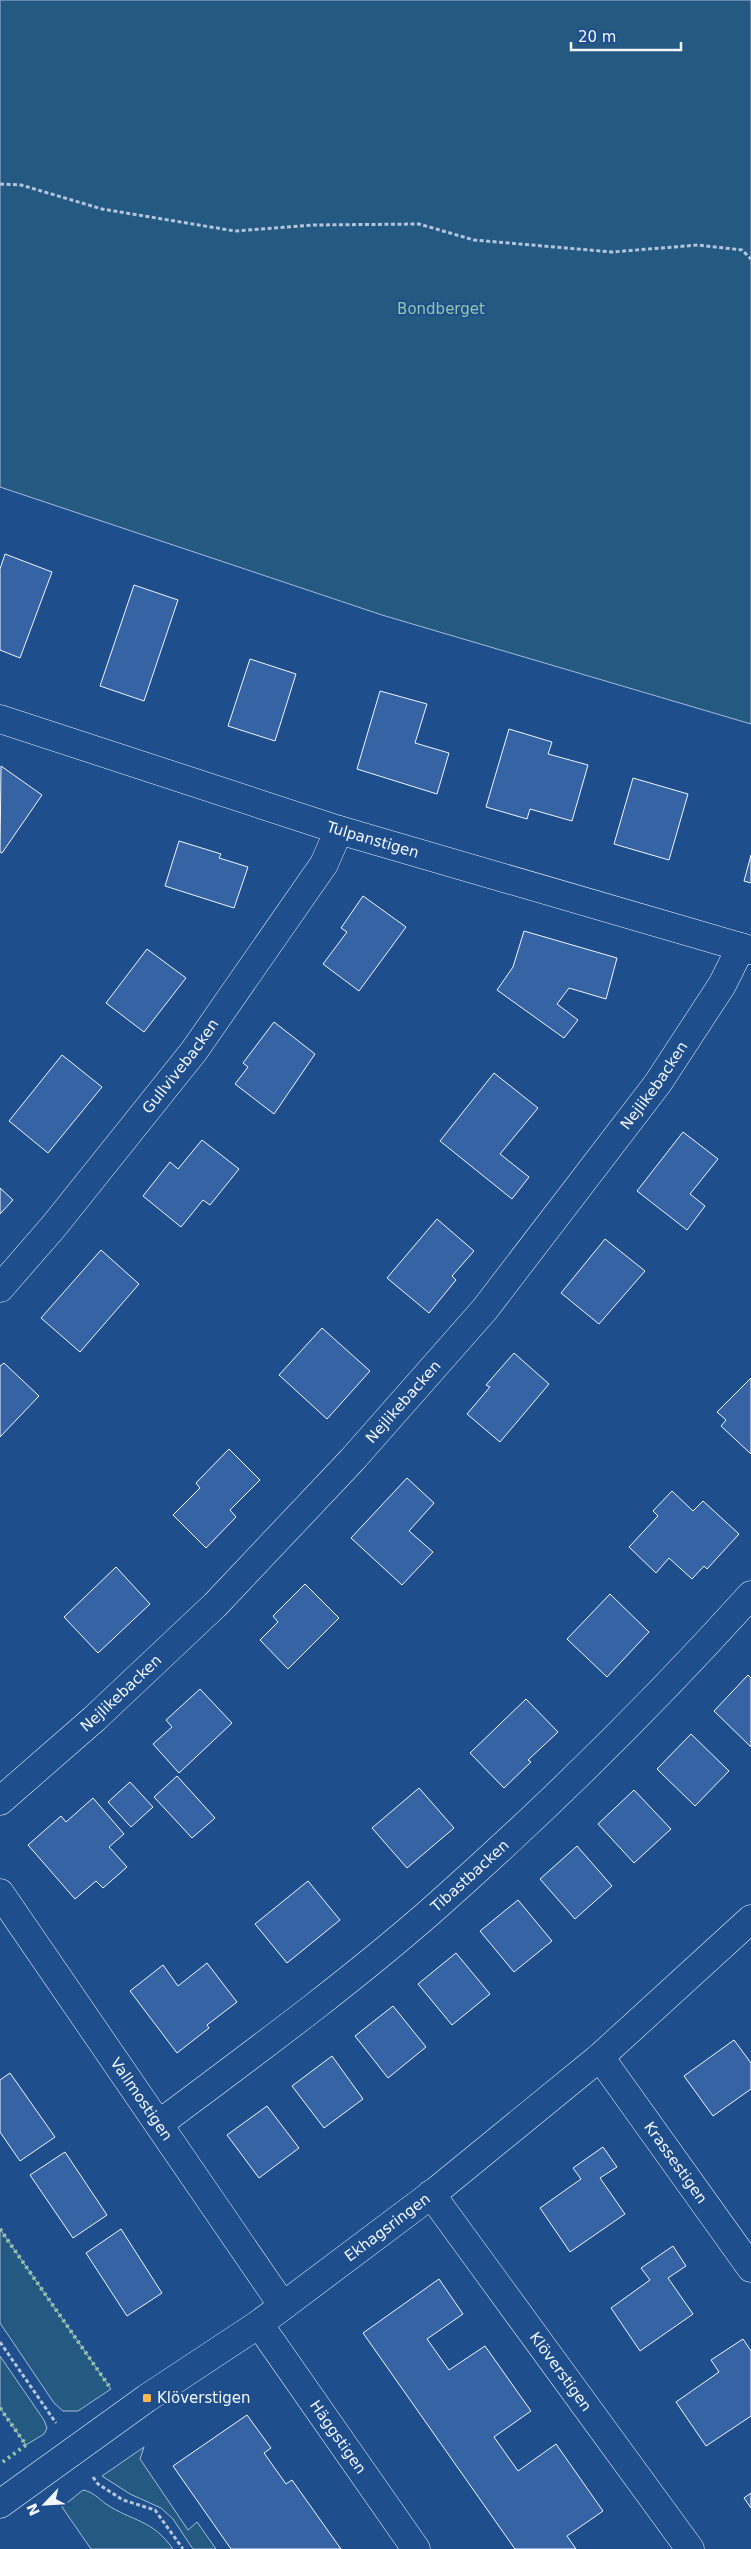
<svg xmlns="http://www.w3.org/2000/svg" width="751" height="2549" font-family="'DejaVu Sans',sans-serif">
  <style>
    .green { fill: #245a82; stroke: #a8bbd7 }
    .building { fill: #3563a3; stroke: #f2f6ff }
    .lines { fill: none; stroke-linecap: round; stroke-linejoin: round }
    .minor-casing { stroke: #f2f6ff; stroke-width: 29 }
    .path { stroke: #b3c4dc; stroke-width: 3; stroke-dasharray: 4 2.5; stroke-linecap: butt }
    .minor { stroke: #1f4e8c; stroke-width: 28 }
    .hedge { stroke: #97c8a6; stroke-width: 4; stroke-dasharray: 2.5 4; stroke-linecap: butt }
    .poi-dot { fill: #ffb74d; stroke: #1f4e8c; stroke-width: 2 }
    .labels { text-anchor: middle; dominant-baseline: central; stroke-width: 4; stroke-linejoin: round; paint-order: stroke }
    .park-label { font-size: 15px; fill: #97c8a6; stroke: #1f4e8c }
    .street-label { font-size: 15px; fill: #f2f6ff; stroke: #1f4e8c }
    .poi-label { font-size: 15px; fill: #f2f6ff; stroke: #1f4e8c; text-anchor: start }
  </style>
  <rect width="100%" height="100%" fill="#1f4e8c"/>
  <!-- green -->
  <path class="green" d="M0 0H751V724L382 615 0 487Z
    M0 2229 111 2389 78 2411H63L54 2403 0 2323Z
    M0 2356 44 2420 47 2428 44 2434 26 2445 0 2408Z
    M144 2447 140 2459 188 2530 197 2522 216 2549H193L173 2519 161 2508 130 2494 102 2476Z
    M83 2490C93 2492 98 2498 106 2504 133 2522 152 2519 173 2549H91L62 2507Z"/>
  <!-- building -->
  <path class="building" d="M5 554 52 572 20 658 0 650V569Z
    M134 585 178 600 144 701 100 686Z
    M250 659 296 674 275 741 228 726Z
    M380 691 427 704 415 743 449 753 437 794 357 769Z
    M509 729 552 742 548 754 588 765 572 821 530 809 527 819 486 807Z
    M1 766 42 795 2 853 0 852Z
    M633 778 688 794 669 860 614 844Z
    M179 841 221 854 219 858 248 867 234 908 165 886Z
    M751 855V883L744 881Z
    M363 896 406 927 359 991 323 964 347 932 341 928Z
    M524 931 617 958 606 999 569 988 557 1004 578 1020 564 1038 497 990 513 967Z
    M147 949 186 978 144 1032 106 1003Z
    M274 1022 315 1054 274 1114 235 1084 248 1067 243 1063Z
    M62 1055 102 1087 48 1153 9 1121Z
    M494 1073 538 1108 500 1154 529 1177 512 1199 440 1141Z
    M683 1132 718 1159 690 1194 705 1206 687 1230 637 1191Z
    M202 1140 239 1169 210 1205 203 1200 181 1227 143 1196 170 1162 178 1169Z
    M0 1188 13 1200 0 1214Z
    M437 1219 474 1251 452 1276 456 1280 429 1313 387 1278Z
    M605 1239 645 1271 599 1324 561 1293Z
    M101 1250 139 1284 80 1352 41 1318Z
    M322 1328 370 1371 327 1419 279 1375Z
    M514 1353 549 1384 500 1442 467 1414 490 1387 486 1385Z
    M4 1363 39 1396 0 1437V1366Z
    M751 1378V1454L721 1426 726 1420 717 1412Z
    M229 1449 260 1480 230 1510 236 1517 206 1548 173 1515 200 1488 196 1483Z
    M407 1478 434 1503 409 1531 433 1552 402 1585 351 1538Z
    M672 1491 693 1511 703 1501 739 1534 707 1569 704 1566 692 1579 669 1558 656 1573 629 1547 658 1516 653 1511Z
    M116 1567 150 1604 98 1653 64 1617Z
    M305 1584 339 1618 288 1669 260 1640 278 1622 273 1616Z
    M610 1594 649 1632 607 1677 567 1639Z
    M748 1675 751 1678V1747L714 1711Z
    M200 1689 232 1723 179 1773 153 1744 172 1727 166 1720Z
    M526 1699 558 1732 528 1760 531 1762 504 1788 470 1753Z
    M691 1734 729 1771 695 1806 657 1769Z
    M177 1776 215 1818 192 1838 154 1797Z
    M130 1782 153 1807 131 1827 108 1802Z
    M419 1788 454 1828 407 1868 372 1828Z
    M634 1790 671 1829 634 1863 598 1824Z
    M93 1798 124 1834 109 1847 127 1867 103 1888 96 1881 75 1899 28 1845 61 1816 66 1822Z
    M577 1846 612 1886 575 1919 540 1879Z
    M308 1881 340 1920 287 1963 255 1924Z
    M518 1900 552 1941 514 1972 480 1931Z
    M456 1953 490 1994 452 2025 418 1984Z
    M207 1963 237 2002 207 2025 209 2028 177 2053 130 1991 163 1965 178 1986Z
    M393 2006 426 2047 388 2078 355 2036Z
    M734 2040 751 2063V2089L713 2116 684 2076Z
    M332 2056 363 2099 324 2128 292 2086Z
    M10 2073 55 2137 20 2161 0 2132V2080Z
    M267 2106 299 2148 259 2178 227 2135Z
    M603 2147 617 2167 600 2178 625 2214 570 2252 540 2208 581 2179 573 2168Z
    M65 2152 107 2215 73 2238 30 2175Z
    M121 2229 162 2293 127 2316 86 2253Z
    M673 2246 686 2266 668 2278 693 2314 640 2351 611 2308 650 2280 641 2268Z
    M439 2279 463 2314 427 2339 449 2370 485 2346 531 2411 494 2437 518 2471 556 2444 603 2511 567 2536 576 2549H515L363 2333Z
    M743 2339 751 2351V2416L706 2446 676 2402 719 2372 711 2360Z
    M247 2415 271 2448 264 2453 286 2484 292 2480 341 2549H231L173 2466Z
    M751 2493V2508L744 2498Z"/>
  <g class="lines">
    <defs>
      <g id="minor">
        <path id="s1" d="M0 719 339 830 751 950"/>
        <path id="s2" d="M0 1288 54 1226 194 1051 324 864 339 830"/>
        <path id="s3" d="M0 1801 94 1719 215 1605 352 1460 485 1309 658 1083 722 985 741 947"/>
        <path id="s4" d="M0 1893 283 2306"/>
        <path id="s5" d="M600 2057 751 2268"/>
        <path id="s6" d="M159 2124C251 2055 344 1987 430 1912 542 1813 650 1707 751 1595"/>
        <path id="s7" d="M431 2194 690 2549"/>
        <path id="s8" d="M259 2324 416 2549"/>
        <path id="s9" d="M0 2504 147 2398 259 2324 436 2191 600 2057 751 1919"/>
      </g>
    </defs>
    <!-- minor casing -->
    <use href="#minor" class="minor-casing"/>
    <!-- path -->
    <path class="path" d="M0 184 21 185 102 209 235 231 314 225 419 224 474 240 612 252 698 245 742 250 751 259
      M0 2342 56 2423
      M93 2477 98 2484 123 2500 155 2510 183 2549"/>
    <!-- minor -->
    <use href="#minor" class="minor"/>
    <!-- hedge -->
    <path class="hedge" d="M0 2229 111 2389
      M0 2408 26 2445 0 2464"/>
  </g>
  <!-- markers -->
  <rect class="poi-dot" x="142" y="2393" width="10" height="10" rx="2.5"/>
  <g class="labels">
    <!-- park labels -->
    <g class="park-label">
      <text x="441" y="309">Bondberget</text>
    </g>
    <!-- street labels -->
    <g class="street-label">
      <text stroke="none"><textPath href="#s1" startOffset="392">Tulpanstigen</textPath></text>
      <text stroke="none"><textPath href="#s2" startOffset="286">Gullvivebacken</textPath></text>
      <text stroke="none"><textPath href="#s3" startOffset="972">Nejlikebacken</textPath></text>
      <text stroke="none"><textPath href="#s3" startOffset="568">Nejlikebacken</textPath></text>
      <text stroke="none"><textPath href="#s3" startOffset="162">Nejlikebacken</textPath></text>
      <text stroke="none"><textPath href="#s6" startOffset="398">Tibastbacken</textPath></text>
      <text stroke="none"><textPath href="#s4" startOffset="250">Vallmostigen</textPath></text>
      <text stroke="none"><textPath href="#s5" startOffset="130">Krassestigen</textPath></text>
      <text stroke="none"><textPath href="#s9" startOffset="476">Ekhagsringen</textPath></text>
      <text stroke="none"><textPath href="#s7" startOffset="220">Klöverstigen</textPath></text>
      <text stroke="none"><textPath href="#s8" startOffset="138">Häggstigen</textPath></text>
    </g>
    <!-- poi labels -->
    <g class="poi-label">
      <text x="157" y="2398">Klöverstigen</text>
    </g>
  </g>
  <!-- north arrow -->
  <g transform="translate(45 2504) rotate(245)" stroke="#1f4e8c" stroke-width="4" paint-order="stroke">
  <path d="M0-4L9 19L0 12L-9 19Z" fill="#f2f6ff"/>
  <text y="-8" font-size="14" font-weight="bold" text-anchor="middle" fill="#f2f6ff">N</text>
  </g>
  <!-- scale -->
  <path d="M571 42v8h110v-8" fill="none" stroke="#f2f6ff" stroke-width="2.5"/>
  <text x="578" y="42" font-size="15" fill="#f2f6ff" stroke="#1f4e8c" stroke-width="4" paint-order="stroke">20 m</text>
</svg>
